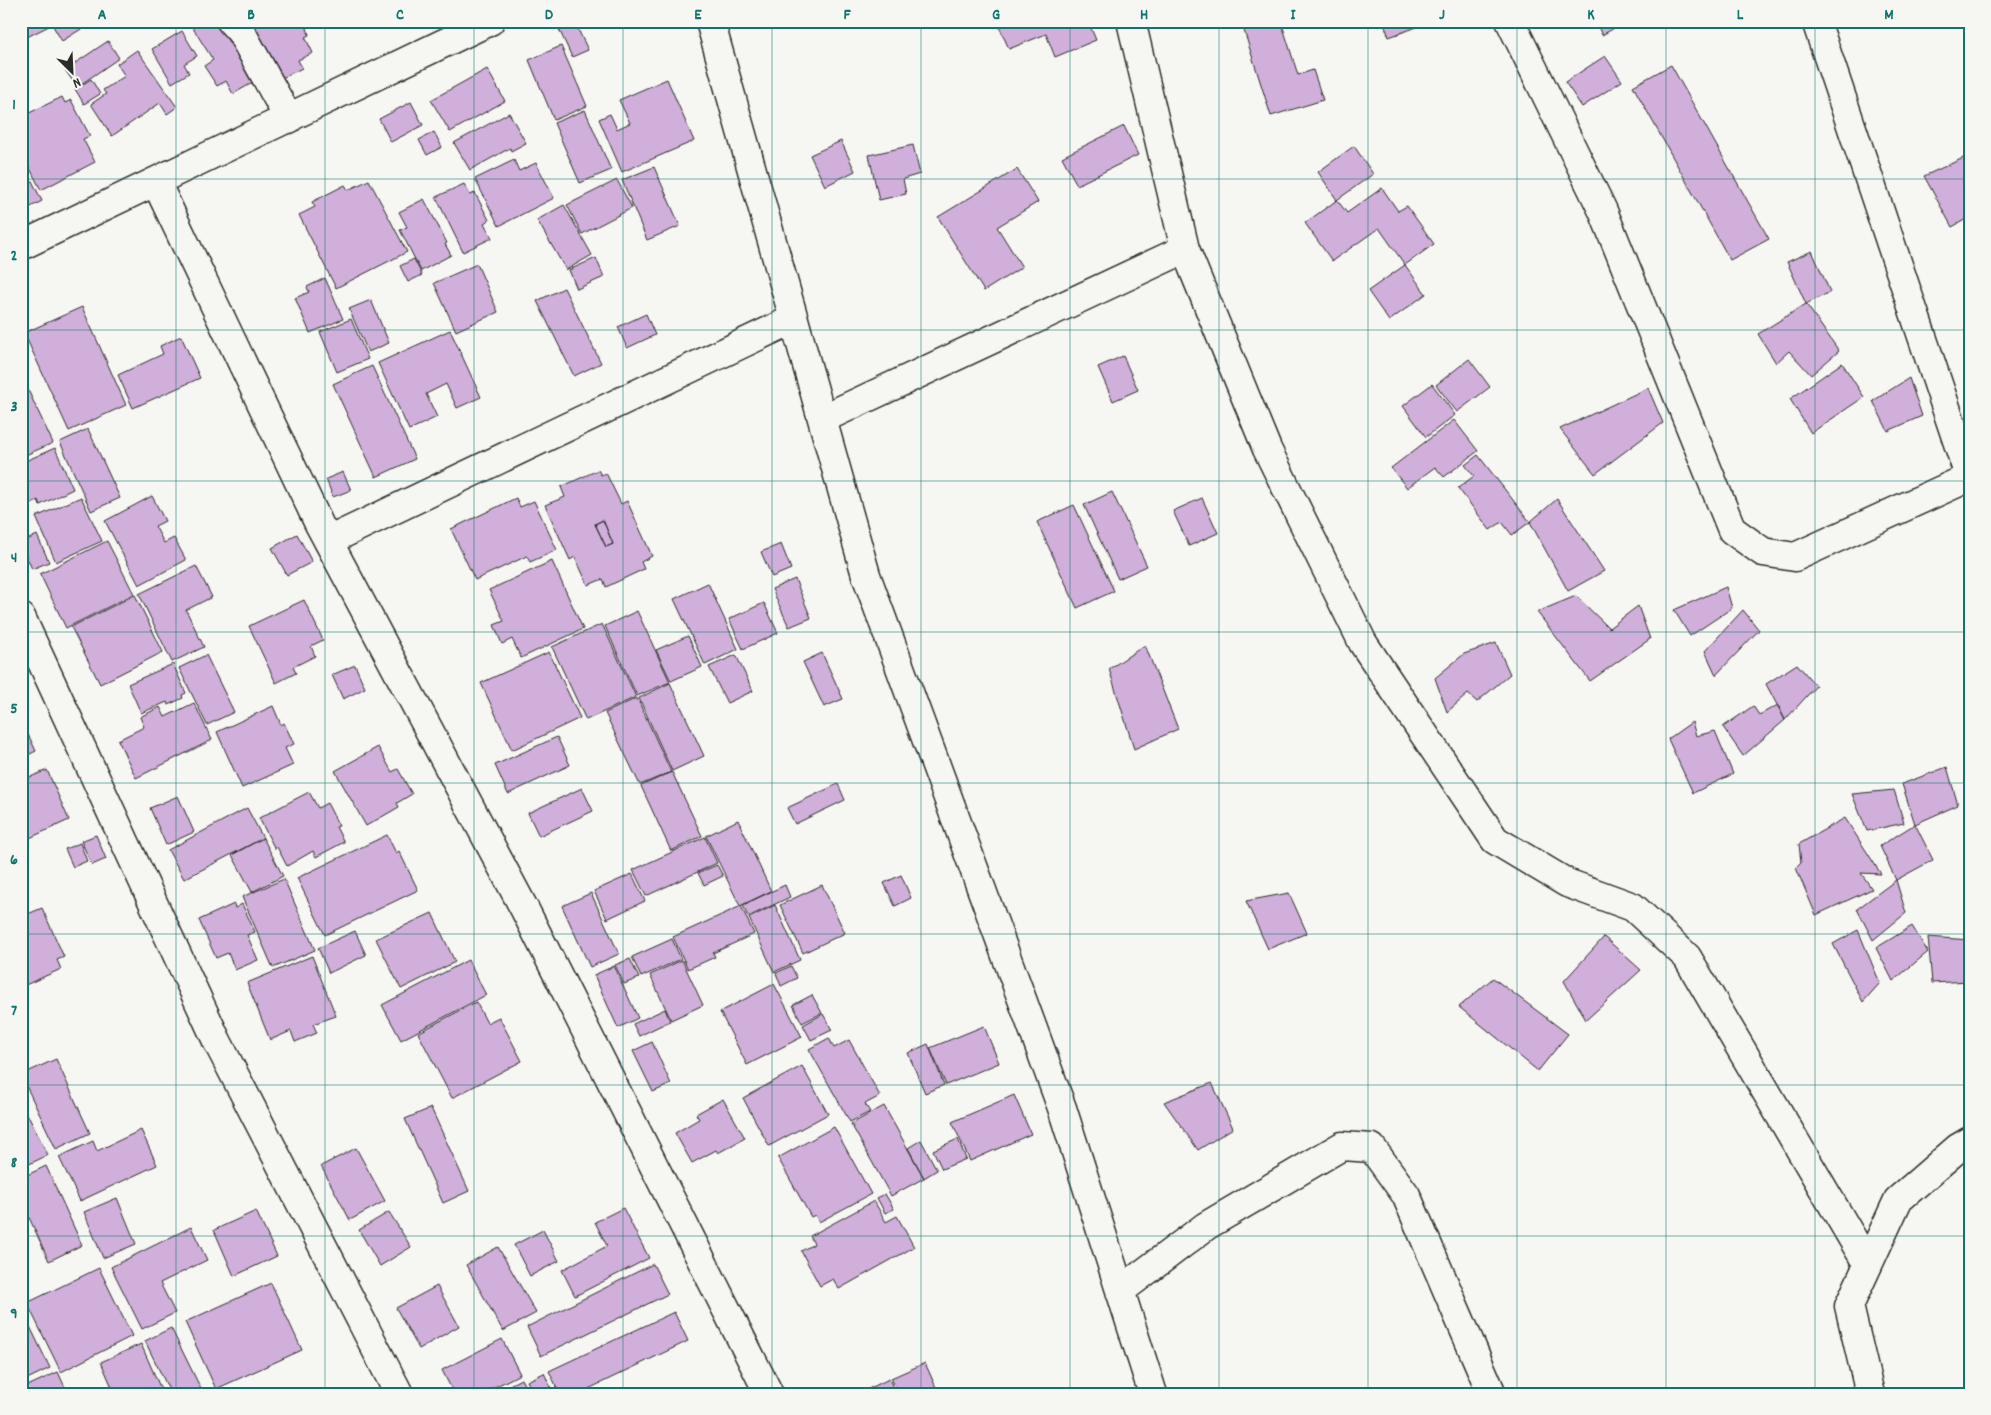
<svg xmlns="http://www.w3.org/2000/svg" width="1991" height="1415" font-family="Dekko,sans-serif">
  <style>
    .building { fill: #d0afda; stroke: #2b2b2b; fill-rule: evenodd }
    .lines { fill: none; stroke-linecap: round; stroke-linejoin: round }
    .street-casing { stroke: #2b2b2b; stroke-width: 31 }
    .street { stroke: #f6f6f2; stroke-width: 28 }
    .grid { fill: none; stroke: #0f766e; stroke-width: 1; stroke-opacity: 0.55 }
    .neatline { fill: none; stroke: #0f766e; stroke-width: 2 }
    .grid-label { font-size: 16px; text-anchor: middle; font-weight: bold; fill: #0f766e }
  </style>
  <rect width="100%" height="100%" fill="#f6f6f2"/>
  <filter id="ink" filterUnits="userSpaceOnUse"><feTurbulence type="fractalNoise" baseFrequency=".02" numOctaves="2"/><feDisplacementMap in="SourceGraphic" scale="10" xChannelSelector="R" yChannelSelector="G"/><feConvolveMatrix kernelMatrix="1 2 1 2 8 2 1 2 1" color-interpolation-filters="sRGB"/></filter>
  <g filter="url(#ink)">
    <!-- building -->
    <path class="building" d="M21 21H47L49 26 27 37Z
      M50 21H94L62 41Z
      M197 21H216L254 82 233 94 226 81 217 86 204 66 213 60 191 25Z
      M258 21H305L309 35 305 37 313 53 298 60 302 68 274 82 248 26Z
      M566 21H574L588 50 572 57 557 25Z
      M1010 21H1088L1096 40 1055 57 1046 34 1009 49 999 26Z
      M1241 21H1281L1298 75 1313 70 1323 100 1271 116Z
      M1383 21H1415L1417 27 1389 37Z
      M1595 21H1627L1602 35Z
      M182 31 197 56 184 64 189 73 172 83 152 49Z
      M108 41 119 58 77 87 65 70Z
      M561 46 587 106 554 120 529 60Z
      M137 50 177 107 167 114 160 103 112 136 91 104 106 94 103 90 125 76 117 64Z
      M1605 56 1622 81 1582 107 1565 82Z
      M1671 65 1769 239 1730 260 1633 86Z
      M487 69 505 101 450 132 431 100Z
      M91 79 100 94 84 104 75 89Z
      M667 79 694 141 622 172 599 119 610 114 617 129 630 123 619 100Z
      M62 97 65 103 71 100 90 136 83 139 95 162 41 190 21 151V125L23 124 21 117Z
      M411 102 423 125 391 142 379 119Z
      M585 110 611 170 580 183 554 123Z
      M509 113 526 143 511 151 510 148 470 170 454 143Z
      M1124 126 1138 155 1077 185 1062 157Z
      M434 132 442 147 427 155 419 140Z
      M841 141 855 171 825 186 810 155Z
      M913 145 920 174 903 179 906 194 879 200 869 155Z
      M1354 146 1373 174 1337 200 1318 172Z
      M1970 155V217L1952 227 1924 176Z
      M21 159 42 201 21 212Z
      M514 160 519 171 536 163 554 198 499 226 475 179Z
      M654 167 680 226 647 240 622 180Z
      M1017 169 1038 202 997 227 1022 267 984 291 938 217Z
      M369 180 407 252 336 288 299 215 315 207 312 202 345 185 348 190Z
      M617 180 632 208 582 234 567 205Z
      M464 184 470 195 475 193 489 220 484 223 492 238 463 252 436 197Z
      M1382 188 1398 211 1407 206 1434 244 1405 265 1379 228 1332 261 1305 223 1337 200 1347 213Z
      M424 199 447 243 445 244 451 255 421 271 400 230 407 227 399 212Z
      M564 205 592 255 566 270 537 220Z
      M1812 251 1830 292 1806 304 1787 262Z
      M596 258 604 277 577 289 569 270Z
      M414 259 422 275 408 282 400 266Z
      M477 264 498 312 456 331 434 283Z
      M1405 265 1426 294 1389 321 1368 291Z
      M325 278 343 319 310 333 295 298 309 292 307 287Z
      M564 288 601 363 574 376 537 301Z
      M371 300 389 343 368 352 349 309Z
      M1806 304 1839 351 1811 375 1789 351 1776 363 1758 334Z
      M82 307 126 405 69 431 24 333Z
      M646 314 655 335 627 348 618 327Z
      M351 319 368 359 337 372 320 332Z
      M450 330 481 397 457 408 446 384 426 394 437 417 409 430 378 363Z
      M181 336 200 378 133 408 118 375 163 354 160 346Z
      M1123 356 1138 390 1113 401 1098 367Z
      M1469 359 1490 387 1457 412 1436 385Z
      M1842 363 1864 397 1811 433 1790 399Z
      M372 366 415 459 376 477 333 384Z
      M21 375 53 443 21 457Z
      M1909 378 1922 416 1888 431 1873 401Z
      M1432 384 1455 415 1426 437 1403 406Z
      M1648 388 1663 423 1595 474 1560 429Z
      M1454 420 1478 451 1444 477 1435 467 1407 488 1391 468Z
      M88 429 120 498 91 511 60 442Z
      M55 448 73 489 40 505 38 500 21 508V463Z
      M1478 455 1530 522 1512 535 1502 522 1490 530 1458 488 1474 476 1465 465Z
      M598 470 601 475 606 473 621 504 627 501 652 556 641 562 644 569 606 587 603 579 588 585 575 557 570 560 545 505 565 497 561 487ZM603 520 613 544 606 547 595 524Z
      M343 472 351 490 333 497 326 479Z
      M1112 492 1147 566 1118 579 1084 505Z
      M152 496 165 521 155 526 164 543 174 538 186 560 139 585 105 521Z
      M81 497 102 541 56 562 36 517Z
      M516 498 520 507 534 501 557 550 530 562 527 556 475 580 451 529Z
      M1202 498 1218 533 1189 546 1173 511Z
      M1557 499 1604 571 1568 591 1530 522Z
      M1074 505 1114 591 1077 608 1037 522Z
      M603 520 613 544 606 547 595 524Z
      M297 534 312 562 287 575 272 548Z
      M37 535 49 562 32 569 21 543Z
      M107 541 134 594 66 628 40 574Z
      M781 544 791 569 772 577 761 552Z
      M552 561 583 629 521 658 512 639 502 644 494 625 504 621 489 590Z
      M196 566 212 597 186 610 204 647 172 662 139 594Z
      M795 579 811 618 789 627 772 589Z
      M708 583 738 649 705 665 674 599Z
      M1726 587 1732 608 1690 636 1674 610Z
      M135 595 163 652 100 684 71 627Z
      M1576 596 1609 628 1638 606 1650 639 1590 681 1537 612Z
      M304 600 323 640 311 646 315 656 293 667 296 673 276 683 249 626Z
      M764 603 778 633 743 649 729 619Z
      M1743 610 1759 630 1716 675 1705 651Z
      M637 611 670 682 637 696 605 626Z
      M602 624 636 697 586 720 552 647Z
      M688 636 702 667 671 681 656 650Z
      M1496 643 1510 674 1477 702 1468 694 1447 712 1435 678 1464 654Z
      M1145 645 1178 729 1134 749 1109 669Z
      M549 652 580 718 512 750 481 683Z
      M822 653 843 699 824 707 803 662Z
      M206 655 234 712 207 725 179 668Z
      M736 655 753 691 727 703 709 667Z
      M173 664 186 693 182 695 183 698 168 705 167 702 141 713 128 684Z
      M1797 664 1816 686 1785 720 1766 684Z
      M355 665 365 688 343 699 332 675Z
      M670 683 704 756 672 771 639 698Z
      M637 698 671 772 640 785 605 713Z
      M194 703 212 740 136 778 118 740 144 727 140 717 160 707 165 717Z
      M1778 705 1785 720 1743 756 1723 727 1753 706 1759 715Z
      M273 706 281 725 284 723 294 744 285 748 293 765 242 788 217 732Z
      M1692 722 1696 736 1715 731 1733 774 1693 793 1668 739Z
      M25 728 36 751 24 757 21 751V730Z
      M557 737 570 765 508 794 495 765Z
      M378 747 392 772 398 769 412 794 397 803 399 807 366 826 335 771Z
      M1947 767 1958 805 1915 824 1902 784Z
      M47 770 69 820 21 842V781Z
      M672 772 702 836 671 851 641 786Z
      M838 784 845 800 795 824 787 808Z
      M582 788 593 811 539 836 528 813Z
      M1894 790 1904 823 1867 831 1852 794Z
      M309 792 318 808 327 803 339 826 336 827 344 842 316 857 313 851 287 866 277 847 275 849 259 818Z
      M178 796 194 832 166 845 150 808Z
      M247 808 263 838 184 879 168 850Z
      M1845 818 1881 874 1861 873 1872 889 1816 915 1796 868 1801 863 1799 844Z
      M738 820 771 891 740 906 706 836Z
      M1915 824 1933 860 1896 880 1880 846Z
      M96 835 106 859 92 865 81 841Z
      M387 835 396 853 399 851 418 890 325 935 297 878Z
      M705 837 717 863 646 896 633 870Z
      M263 838 283 876 252 892 232 855Z
      M80 843 87 861 73 867 65 849Z
      M717 865 723 876 704 885 698 873Z
      M632 874 645 901 607 919 594 891Z
      M901 875 911 898 895 906 884 883Z
      M284 879 315 950 273 968 242 897Z
      M1896 880 1906 913 1873 940 1857 909Z
      M785 885 790 897 748 917 743 905Z
      M822 885 845 933 803 953 780 905Z
      M591 893 619 954 590 967 562 906Z
      M1289 893 1307 933 1268 949 1246 901Z
      M234 904 235 908 242 904 255 932 247 935 258 960 235 970 228 953 216 958 199 920Z
      M775 905 800 960 774 972 749 918Z
      M741 906 754 934 713 953 715 957 688 969 673 937Z
      M42 908 64 957 57 960 61 969 21 987V917Z
      M432 913 455 962 401 989 376 939Z
      M1912 926 1928 952 1893 981 1876 948Z
      M1858 930 1880 983 1863 1002 1833 944Z
      M355 931 366 955 329 973 318 948Z
      M1604 937 1641 970 1586 1020 1564 981Z
      M1928 937 1970 940V981L1932 983Z
      M672 939 681 959 641 977 632 957Z
      M312 956 336 1016 313 1024 317 1033 295 1042 291 1031 270 1040 247 983Z
      M630 959 639 978 624 984 615 965Z
      M468 960 486 995 401 1040 382 1005Z
      M682 960 703 1005 671 1020 650 975Z
      M614 966 638 1018 618 1028 594 975Z
      M791 966 797 978 781 986 776 973Z
      M1493 978 1568 1034 1538 1071 1459 1007Z
      M774 984 802 1037 747 1065 720 1012Z
      M812 995 822 1013 802 1023 793 1005Z
      M476 1002 487 1023 499 1017 522 1061 452 1098 418 1033Z
      M665 1009 670 1021 639 1036 633 1024Z
      M823 1014 832 1030 811 1040 803 1025Z
      M984 1026 999 1063 946 1085 930 1048Z
      M829 1038 834 1048 849 1040 880 1096 865 1104 870 1112 850 1122 809 1049Z
      M652 1042 671 1084 653 1092 633 1051Z
      M928 1044 944 1085 925 1093 908 1053Z
      M56 1059 90 1133 56 1149 21 1075Z
      M802 1066 828 1114 769 1146 743 1098Z
      M1212 1083 1233 1128 1198 1150 1164 1102Z
      M1014 1095 1031 1134 970 1161 952 1122Z
      M723 1099 745 1138 718 1153 716 1150 692 1163 675 1133 699 1119 696 1114Z
      M21 1102 48 1155 21 1168Z
      M884 1106 924 1178 891 1196 851 1124Z
      M431 1108 469 1191 443 1203 405 1119Z
      M834 1127 871 1194 819 1222 815 1215 811 1217 778 1158Z
      M141 1130 157 1165 80 1201 59 1157 93 1141 97 1151Z
      M958 1139 966 1159 942 1169 933 1150Z
      M921 1140 937 1170 924 1178 908 1148Z
      M356 1148 385 1201 350 1220 321 1166Z
      M46 1166 82 1245 49 1261 21 1200V1178Z
      M885 1194 894 1209 885 1213 877 1198Z
      M117 1198 136 1244 103 1258 84 1212Z
      M874 1201 886 1222 897 1216 914 1247 839 1289 833 1279 820 1286 801 1251 814 1244 810 1236Z
      M623 1208 649 1258 575 1296 562 1270 607 1246 595 1222Z
      M256 1211 277 1256 234 1276 214 1230Z
      M389 1212 411 1247 380 1266 359 1230Z
      M191 1227 207 1260 160 1283 175 1313 142 1329 111 1267Z
      M543 1230 559 1261 530 1276 514 1245Z
      M498 1247 536 1313 503 1331 466 1265Z
      M653 1264 668 1294 541 1356 527 1327Z
      M99 1268 132 1336 61 1372 27 1303Z
      M271 1283 302 1350 216 1389 185 1322Z
      M437 1286 459 1326 419 1349 396 1308Z
      M21 1308 50 1368 21 1382Z
      M674 1312 688 1341 578 1394H560L549 1371Z
      M171 1328 203 1393 201 1394H171L145 1341Z
      M502 1339 520 1374 481 1394H454L442 1370Z
      M141 1344 163 1394H115L101 1362Z
      M925 1363 939 1394H899L891 1378Z
      M58 1372 68 1394H21V1389Z
      M544 1373 554 1394H534L527 1381Z
      M521 1379 529 1394H492Z
      M889 1379 896 1394H858Z"/>
    <g class="lines">
      <defs>
        <path id="street" d="M231 21 241 32 289 119
          M710 21 866 575 1062 1108 1153 1394
          M1131 21 1185 249 1267 449 1363 643 1495 840 1567 883 1633 907 1687 957 1868 1265
          M1510 21 1603 211 1732 530 1763 552 1795 557 1970 477
          M1816 21 1970 479
          M156 182 319 524 525 910 769 1394
          M21 246 490 21
          M822 419 1185 249
          M328 541 794 319
          M21 617 217 1041 399 1394
          M1120 1291 1206 1226 1342 1146 1372 1148 1406 1195 1492 1394
          M1870 1394 1849 1306 1898 1200 1958 1148 1970 1141"/>
      </defs>
      <!-- street casing -->
      <use href="#street" class="street-casing"/>
      <!-- street -->
      <use href="#street" class="street"/>
    </g>
  </g>
  <!-- grid -->
  <path class="grid" d="M176 21V1394M325 21V1394M474 21V1394M623 21V1394M772 21V1394M921 21V1394M1070 21V1394M1219 21V1394M1368 21V1394M1517 21V1394M1666 21V1394M1815 21V1394M21 179H1970M21 330H1970M21 481H1970M21 632H1970M21 783H1970M21 934H1970M21 1085H1970M21 1236H1970"/>
  <!-- margin -->
  <rect width="1991" height="1415" fill="none" stroke="#f6f6f2" stroke-width="55"/>
  <!-- north arrow -->
  <g transform="translate(72 72) rotate(156)" stroke="#f6f6f2" stroke-width="4" paint-order="stroke">
  <path d="M0-4L9 19L0 12L-9 19Z" fill="#2b2b2b"/>
  <text y="-8" font-size="14" font-weight="bold" text-anchor="middle" fill="#2b2b2b">N</text>
  </g>
  <rect x="28" y="28" width="1936" height="1360" class="neatline"/>
  <g class="grid-label">
    <text x="102" y="19">A</text>
    <text x="251" y="19">B</text>
    <text x="400" y="19">C</text>
    <text x="549" y="19">D</text>
    <text x="698" y="19">E</text>
    <text x="847" y="19">F</text>
    <text x="996" y="19">G</text>
    <text x="1144" y="19">H</text>
    <text x="1293" y="19">I</text>
    <text x="1442" y="19">J</text>
    <text x="1591" y="19">K</text>
    <text x="1740" y="19">L</text>
    <text x="1889" y="19">M</text>
    <text x="14" y="109">1</text>
    <text x="14" y="260">2</text>
    <text x="14" y="411">3</text>
    <text x="14" y="562">4</text>
    <text x="14" y="713">5</text>
    <text x="14" y="864">6</text>
    <text x="14" y="1015">7</text>
    <text x="14" y="1167">8</text>
    <text x="14" y="1318">9</text>
  </g>
</svg>
